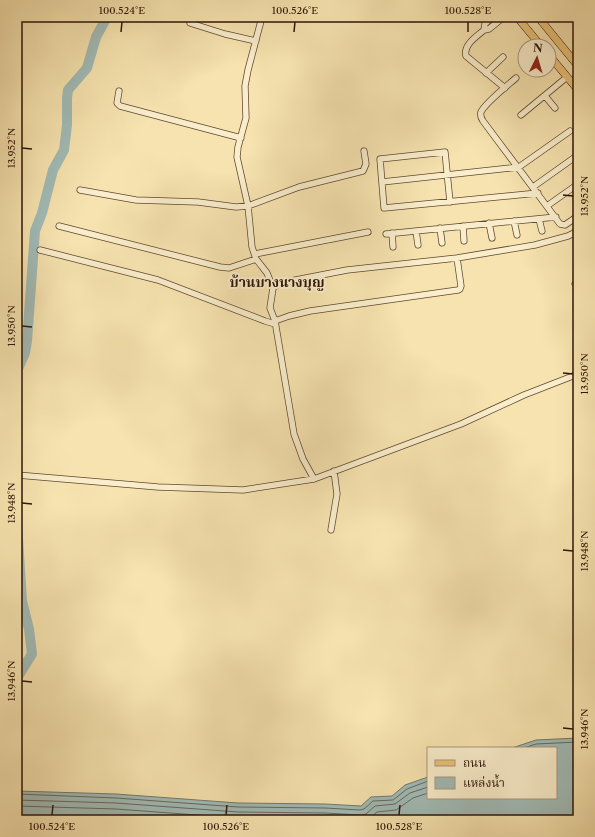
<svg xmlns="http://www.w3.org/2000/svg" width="595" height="837" font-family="'Libre Caslon Text','Noto Serif Thai',serif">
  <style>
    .water { fill: #a1bbb6; stroke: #737970 }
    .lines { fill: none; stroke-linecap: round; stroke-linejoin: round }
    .shore { stroke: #68685e; stroke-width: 1 }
    .river { stroke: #a1bbb6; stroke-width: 10 }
    .minor-casing { stroke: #604831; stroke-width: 7 }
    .major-casing { stroke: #2e1507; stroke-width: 8 }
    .minor { stroke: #f9edcb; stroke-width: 5.5 }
    .major { stroke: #ebc278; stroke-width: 7 }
    .ticks { fill: none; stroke: #2e1507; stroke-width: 1.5 }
    .labels { text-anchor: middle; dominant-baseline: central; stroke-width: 4; stroke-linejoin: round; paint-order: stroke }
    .quarter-label { font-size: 14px; font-weight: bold; fill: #2e1507; stroke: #f9edcb }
    .neatline { fill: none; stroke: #2e1507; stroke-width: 1.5 }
    .ticks-label { font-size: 10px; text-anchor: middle; fill: #2e1507 }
  </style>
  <rect width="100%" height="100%" fill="#f6e3af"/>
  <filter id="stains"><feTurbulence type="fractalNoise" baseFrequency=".005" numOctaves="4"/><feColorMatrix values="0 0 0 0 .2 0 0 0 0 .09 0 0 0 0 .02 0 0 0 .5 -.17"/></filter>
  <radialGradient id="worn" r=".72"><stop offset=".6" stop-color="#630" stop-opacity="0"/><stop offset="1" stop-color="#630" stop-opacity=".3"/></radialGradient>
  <!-- water -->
  <path class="water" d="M578 738V820H17V791L116 794 238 803 325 804 361 806 371 797 392 796 405 785 428 777V798H556V748H512L536 740Z"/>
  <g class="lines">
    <!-- shore -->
    <path class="shore" d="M524 748 536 744 578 742
      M17 794 116 798 238 807 325 808 360 810 364 809 373 801 393 800 407 789 428 781
      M17 800 116 803 238 812 325 813 360 815 366 814 375 806 395 804 410 793 428 787
      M17 806 116 809 238 818 339 820
      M367 820 377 812 396 810 413 798 428 793"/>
    <!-- river -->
    <path class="river" d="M17 371 25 353 27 341 35 231 42 213 53 170 64 150 67 125V98L68 90 87 68 96 37 107 17
      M17 465V477
      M17 523 22 601 29 629 32 654 17 678"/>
    <defs>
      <path id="minor" d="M262 17 248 70 245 86 246 118 238 147 237 157 248 206 252 247 256 259 267 273 273 288 270 308 275 321 294 434 303 459 314 479
        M492 17 485 24 484 30 489 29 500 20 499 17
        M190 23 225 34 256 41
        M484 30C476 37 463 45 466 56L505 88
        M486 73 503 57
        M516 78C508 85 485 103 481 112 480 115 481 118 483 121L560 224 565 225 578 216
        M119 91 117 103 120 106 241 138
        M545 96 555 108
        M521 115 567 77
        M382 182 519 167 570 131
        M533 187 578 155
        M80 190 136 200 198 202 236 207 248 206 299 187 363 171 366 164 364 151
        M450 202 445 152 380 159 384 208 538 193
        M547 206 578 184
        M539 219 542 231
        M514 221 517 235
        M489 223 492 238
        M59 226 220 267 229 268 256 259
        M463 226 464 241
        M440 228 442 243
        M416 231 418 245
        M392 233 393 247
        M386 234 556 217
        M40 250 158 280 265 321 275 324
        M255 254 368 232
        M575 284 578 283
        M273 288 280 283 347 270 457 258 535 245 568 236 578 231
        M275 321 289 316 310 311 458 290 460 289 461 286 457 258
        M17 475 158 487 243 490 314 479 461 424 524 395 578 374
        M331 530 337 494 334 471"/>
      <path id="major" d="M517 17 541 46
        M538 17 578 66
        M549 55 578 90"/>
    </defs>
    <!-- minor casing -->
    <use href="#minor" class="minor-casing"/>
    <!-- major casing -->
    <use href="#major" class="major-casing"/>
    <!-- minor -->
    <use href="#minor" class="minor"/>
    <!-- major -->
    <use href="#major" class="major"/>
  </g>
  <!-- ticks -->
  <path class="ticks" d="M121 32 122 22M294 32 295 22M468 32V22M22 148 32 149M563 195 573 196M22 326 32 327M563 373 573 374M22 503 32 504M563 550 573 551M22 681 32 682M563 728 573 729M52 815 53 805M226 815 227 805M399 815 400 805"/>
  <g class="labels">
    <!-- quarter labels -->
    <g class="quarter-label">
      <text x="277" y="282">บ้านบางนางบุญ</text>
    </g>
  </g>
  <!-- margin -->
  <rect width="595" height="837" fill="none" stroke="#f6e3af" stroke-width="44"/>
  <!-- legend -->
  <rect x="427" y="747" width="130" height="52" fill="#f9edcb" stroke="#a8977d"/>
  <rect x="435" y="760" width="20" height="6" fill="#ebc278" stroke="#a8977d"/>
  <text x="463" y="767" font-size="12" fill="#2e1507">ถนน</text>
  <rect x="435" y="777" width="20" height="12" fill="#a1bbb6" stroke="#a8977d"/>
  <text x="463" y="787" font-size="12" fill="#2e1507">แหล่งน้ำ</text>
  <!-- north arrow -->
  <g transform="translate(537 58) rotate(5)"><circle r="19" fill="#f9edcb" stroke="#a8977d"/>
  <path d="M0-3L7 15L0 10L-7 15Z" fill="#8f2418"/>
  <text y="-6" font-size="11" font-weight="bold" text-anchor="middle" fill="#2e1507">N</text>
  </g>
  <rect x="22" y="22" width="551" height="793" class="neatline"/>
  <g class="ticks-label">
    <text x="122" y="14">100.524°E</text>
    <text x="295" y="14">100.526°E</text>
    <text x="468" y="14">100.528°E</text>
    <text transform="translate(11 148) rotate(-90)" y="4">13.952°N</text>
    <text transform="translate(584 196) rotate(-90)" y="4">13.952°N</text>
    <text transform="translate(11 326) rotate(-90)" y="4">13.950°N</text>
    <text transform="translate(584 374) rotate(-90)" y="4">13.950°N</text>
    <text transform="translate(11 503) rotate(-90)" y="4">13.948°N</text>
    <text transform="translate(584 551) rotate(-90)" y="4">13.948°N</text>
    <text transform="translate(11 681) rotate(-90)" y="4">13.946°N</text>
    <text transform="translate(584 729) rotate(-90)" y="4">13.946°N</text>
    <text x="52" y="830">100.524°E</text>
    <text x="226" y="830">100.526°E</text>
    <text x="399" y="830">100.528°E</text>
  </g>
  <rect width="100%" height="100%" filter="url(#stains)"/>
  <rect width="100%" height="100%" fill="url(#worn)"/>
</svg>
